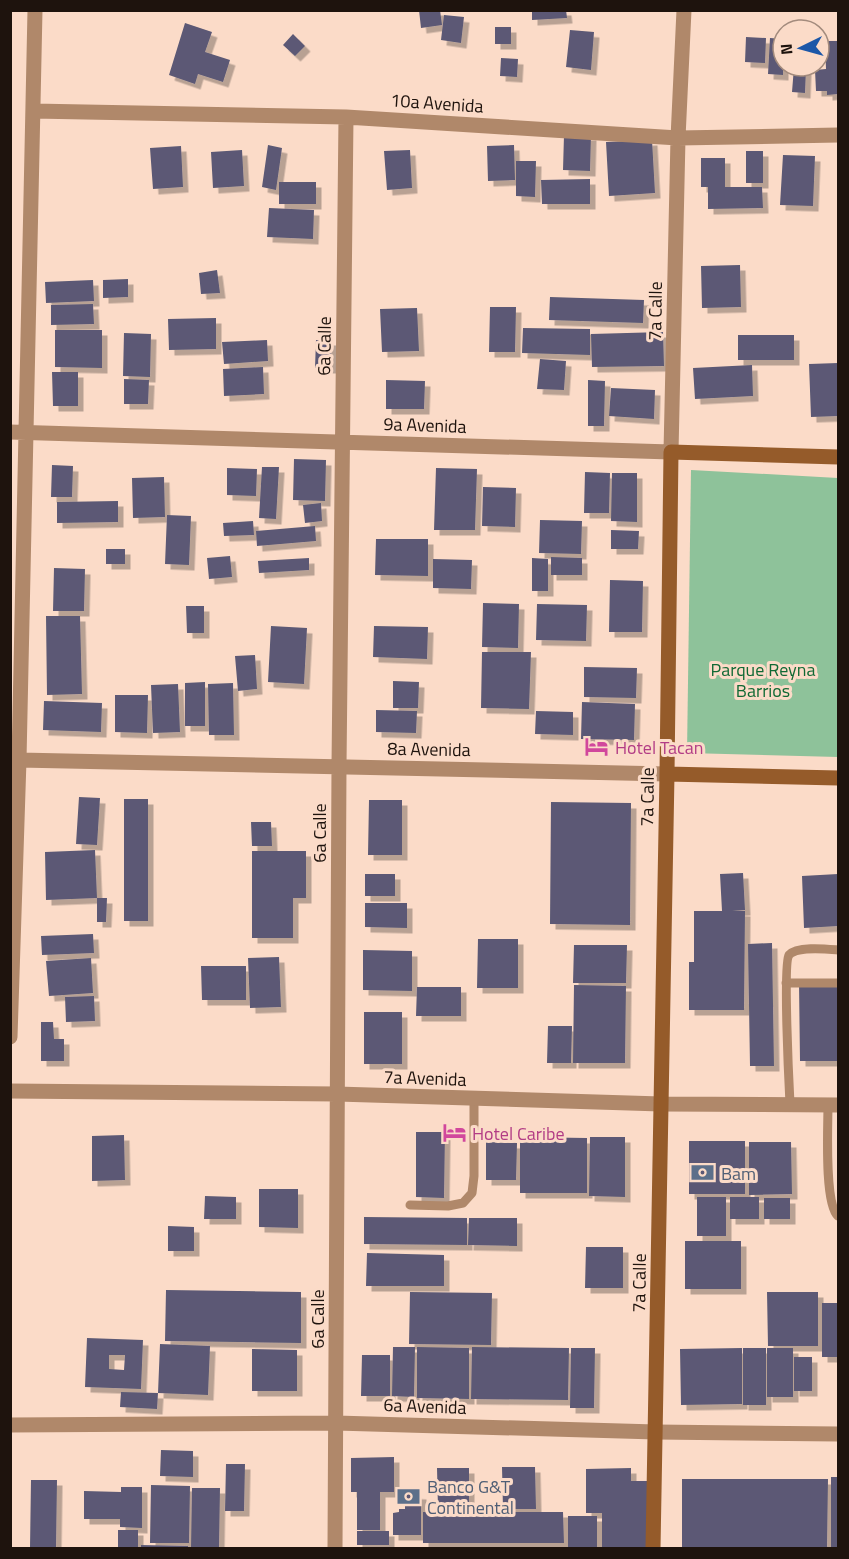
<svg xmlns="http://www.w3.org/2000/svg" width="849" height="1559" font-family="'Titillium Web',sans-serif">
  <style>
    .green { fill: #8ec29a }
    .building { fill: #5b5974; fill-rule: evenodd; filter: url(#shadow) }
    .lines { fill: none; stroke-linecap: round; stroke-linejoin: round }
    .lane { stroke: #b0886a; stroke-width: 9 }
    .street { stroke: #b0886a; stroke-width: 15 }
    .secondary { stroke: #955b2a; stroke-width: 15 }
    .labels { text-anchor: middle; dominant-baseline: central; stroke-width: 6; stroke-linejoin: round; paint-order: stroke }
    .street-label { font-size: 18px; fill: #1e130d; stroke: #fbdbc8 }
    .park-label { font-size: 18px; fill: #106934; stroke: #fbdbc8 }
    .hotel-label { font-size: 18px; fill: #b23c85; stroke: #fbdbc8; text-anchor: start }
    .service-label { font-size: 18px; fill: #4e5e75; stroke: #fbdbc8; text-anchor: start }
  </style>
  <defs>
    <filter id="shadow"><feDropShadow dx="5.5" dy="5.5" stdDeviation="0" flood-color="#0004"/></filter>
  </defs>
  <rect width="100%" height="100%" fill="#fbdbc8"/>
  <!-- green -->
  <path class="green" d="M691 470 838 478V757L687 753Z"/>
  <!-- building -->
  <path class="building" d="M419 10H440L442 25 421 28Z
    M532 10H566L567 18 532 20Z
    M444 15 464 17 461 43 441 40Z
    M185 23 212 32 205 52 230 60 223 82 198 74 195 84 169 75Z
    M495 27H511V44H495Z
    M570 30 594 32 591 70 566 67Z
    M293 34 305 46 295 56 283 45Z
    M746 37 766 38 765 63 745 62Z
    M770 38 783 39V75L768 74Z
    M825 41H838V94L827 95V91H816L815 70 826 69Z
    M501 58 518 59 517 77 500 76Z
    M794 67 806 68 805 93 792 92Z
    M564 135H591L590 171 563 170Z
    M652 140 655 193 609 196 606 142Z
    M268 145 282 148 276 190 262 187Z
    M514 145 515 180 488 181 487 146Z
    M181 146 183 187 153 189 150 148Z
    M242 150 244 186 213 188 211 152Z
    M410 150 412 188 387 190 384 151Z
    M746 151H763V183H746Z
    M783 155 815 156 813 206 780 205Z
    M701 158H725V187H762L763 208 708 209V187H701Z
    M516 161H536L535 197 516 196Z
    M590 179V204H542L541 180Z
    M279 182H316V204H279Z
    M269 208 314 210 313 239 267 237Z
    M740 265 741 307 702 308 701 266Z
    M217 270 220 293 201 294 199 273Z
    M128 279V297L103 298V280Z
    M93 280 94 301 46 303 45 282Z
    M550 297 644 300 643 323 549 320Z
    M93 304 94 324 51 325V305Z
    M490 307H516L515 352H489Z
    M417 308 419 351 382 352 380 309Z
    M216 318V349L169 350 168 319Z
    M523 328 590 329V355L522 353Z
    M55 330H102V368L55 367Z
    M663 332 664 366 592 367 591 334Z
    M124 333 151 334 150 377 123 376Z
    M738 335H794V360H738Z
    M267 340 268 361 224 364 222 342Z
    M316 340H331V368H315Z
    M540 359 566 361 564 390 537 389Z
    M838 363V416L811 417 809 364Z
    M752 365 753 396 695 399 693 368Z
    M263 367 264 394 224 396 223 369Z
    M52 372H78V406H53Z
    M124 379 149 380 148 404H124Z
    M386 380 425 381 424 409H386Z
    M588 380 605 381 604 426H588Z
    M611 388 655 390 654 419 609 416Z
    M294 459 326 460 325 501 293 500Z
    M52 465 73 466 72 497H51Z
    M262 467H279L276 519 259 518Z
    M227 468 257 469 256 496 227 495Z
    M436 468 477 469 475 530H434Z
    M585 472 610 473 609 513H584Z
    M612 473H637V522L611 521Z
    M164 477 165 517 133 518 132 478Z
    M483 487 516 488 515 527 482 526Z
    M118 501V522L57 523V502Z
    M321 503 322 521 305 523 303 505Z
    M167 515 191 516 189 565 165 564Z
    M540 520 582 521 581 554 539 553Z
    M253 521 254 535 224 536 223 523Z
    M315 526 316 541 257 546 256 531Z
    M611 530 639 531 638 549H611Z
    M376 539H428V576L375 575Z
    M106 549H125V564H106Z
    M230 556 232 577 209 579 207 558Z
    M551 557 582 558V575H551Z
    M309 558V570L259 573 258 561Z
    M532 558 548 559V591H532Z
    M433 559 472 560 471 589 433 588Z
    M54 568 85 569 84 611H53Z
    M610 580 643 581 642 632H609Z
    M483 603 519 604 518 648 482 647Z
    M537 604 587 605 586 641 536 640Z
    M186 606H204V633H187Z
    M46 616H80L82 694 47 695Z
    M271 626 307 628 304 684 268 682Z
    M374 626 428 627 427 659 373 657Z
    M482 652H531L529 709 481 708Z
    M255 655 257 689 238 691 235 656Z
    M584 667 637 668 636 698 584 697Z
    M393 681 419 682 418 708H393Z
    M205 682V726H185V683Z
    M233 683 234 735H209L208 684Z
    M178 684 180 732 153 733 151 685Z
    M115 695H148L147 733 115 732Z
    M44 701 102 703 101 732 43 730Z
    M582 702 635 704 634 740 581 739Z
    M376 710 417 711 416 733 376 732Z
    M536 711 573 712V735L535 734Z
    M79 797 100 798 97 845 76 844Z
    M124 799H148V921H124Z
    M369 800H402V855H368Z
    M551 802 631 803 630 925 550 924Z
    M251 822H271L272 846H252Z
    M95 850 97 898H107L106 922H97V898L46 900 45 852Z
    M252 851H306V898H293V938H252Z
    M743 873 745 910 732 911H745L744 1010H689V962H694V911H722L720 874Z
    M365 874H395V896H365Z
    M838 874V926L804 928 802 876Z
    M365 903H407V928L365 927Z
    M93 934 94 953 42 955 41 936Z
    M478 939H518V988H477Z
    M772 943 774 1066H750L748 944Z
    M574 945H627L626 983H573Z
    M363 950 412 951V991L363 990Z
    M279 957 281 1007 250 1008 248 958Z
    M91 958 93 993 49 996 46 961Z
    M201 966H246V1000H202Z
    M838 981V1061H800L799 982Z
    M574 985 626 986 625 1063H573Z
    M417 987H461V1016H416Z
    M94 996 95 1021 66 1022 65 997Z
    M364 1012H402V1064H364Z
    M41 1022H53L54 1039H64V1061H41Z
    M548 1026H572L571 1063H547Z
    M416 1132H445L444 1198 416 1197Z
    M124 1135 125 1180 92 1181V1136Z
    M520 1137 587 1138V1193H520Z
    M590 1137H625V1197L589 1196Z
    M689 1141H745V1194H689Z
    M486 1142 517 1143 516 1180H486Z
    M749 1142H791L792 1194 749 1195Z
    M259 1189H298V1228L259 1227Z
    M205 1196 236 1197V1219H204Z
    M697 1197H726V1236H697Z
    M730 1197H759V1219H730Z
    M764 1198H790V1219H764Z
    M364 1217 467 1218V1245L364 1244Z
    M469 1218H517V1246L468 1245Z
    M168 1226 194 1227V1251H168Z
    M685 1241H741V1289H685Z
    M586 1247H623V1288H585Z
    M367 1253 444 1255V1286H366Z
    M166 1290 301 1292V1343L165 1341Z
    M410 1292 492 1293 491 1345 409 1344Z
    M767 1292H818V1346H768Z
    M822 1303H838V1357H822Z
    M87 1338 143 1340 141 1389 85 1387ZM109 1355H125L124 1370 109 1369Z
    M160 1344 210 1346 208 1395 158 1393Z
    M393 1347H415L414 1397 392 1396Z
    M417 1347 469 1348V1399L417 1398Z
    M472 1347 569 1348 568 1400 471 1399Z
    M571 1348H595L594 1408H570Z
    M742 1348V1404L681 1405 680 1349Z
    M743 1348H766V1405H743Z
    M767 1348H793V1397H767Z
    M252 1349 297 1350V1391H252Z
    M362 1355H390V1396H361Z
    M794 1357H812V1391H794Z
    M121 1392 158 1393 157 1409 120 1407Z
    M161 1450 193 1451V1477L160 1476Z
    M394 1457V1492H380V1530H357V1492H351V1458Z
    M226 1464H245L244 1511H225Z
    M502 1467H535L536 1509H503Z
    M437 1468H469V1509H438Z
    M631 1468V1481H647V1548H602V1513H586V1469Z
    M831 1477H838V1548H831Z
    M682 1479H828L827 1548H682Z
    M31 1480H57L56 1548H30Z
    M151 1485 190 1486 189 1543H150Z
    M121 1487H142V1528L120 1527V1519H84V1491L121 1492Z
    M192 1488H220L219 1548H191Z
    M405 1493 421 1494V1535H393V1513L399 1512V1509H405Z
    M423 1512H563L564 1543H423Z
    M568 1516H597V1548H568Z
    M118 1530H138V1548H118Z
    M357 1531H389V1545H357Z
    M141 1545 188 1546V1548H141Z"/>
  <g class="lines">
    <!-- lane -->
    <path class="lane" d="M786 983H838
      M790 1104C789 1085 783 963 789 955 797 946 826 949 838 950
      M828 1105C828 1126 824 1204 838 1216
      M410 1205 448 1206 463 1203 472 1193 474 1176V1099"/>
    <!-- street -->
    <path class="street" d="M33 111 346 117 678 138 838 135
      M10 432 671 452 678 138 684 10
      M19 760 667 774
      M10 1037 19 760 35 10
      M10 1091 337 1094 661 1104 838 1105
      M10 1425 336 1423 656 1432 838 1434
      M335 1548 339 766 346 117"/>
    <!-- secondary -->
    <path class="secondary" d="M667 774 838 778
      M653 1548 667 774 671 452 838 457"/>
  </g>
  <!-- icons -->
  <defs>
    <symbol id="hotel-bare" viewBox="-9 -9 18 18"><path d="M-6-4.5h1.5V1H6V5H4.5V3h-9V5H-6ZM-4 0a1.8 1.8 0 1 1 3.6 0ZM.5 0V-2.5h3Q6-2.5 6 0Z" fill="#d1479c" stroke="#fbdbc8" stroke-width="2.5" paint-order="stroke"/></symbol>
    <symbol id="bank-bare" viewBox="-9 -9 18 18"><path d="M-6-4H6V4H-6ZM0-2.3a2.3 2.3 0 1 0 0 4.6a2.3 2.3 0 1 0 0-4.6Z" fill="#5c6f8a" stroke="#fbdbc8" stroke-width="2.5" paint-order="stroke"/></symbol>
  </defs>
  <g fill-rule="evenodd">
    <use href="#hotel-bare" x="580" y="730" width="33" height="33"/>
    <use href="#hotel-bare" x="438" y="1116" width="33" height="33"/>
    <use href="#bank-bare" x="686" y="1156" width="33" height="33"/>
    <use href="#bank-bare" x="392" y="1480" width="33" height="33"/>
  </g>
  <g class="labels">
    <!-- street labels -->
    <g class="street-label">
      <text transform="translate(437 103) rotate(4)">10a Avenida</text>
      <text transform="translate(655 311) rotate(-89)">7a Calle</text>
      <text transform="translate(324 346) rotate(-89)">6a Calle</text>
      <text transform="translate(425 425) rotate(2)">9a Avenida</text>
      <text transform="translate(429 749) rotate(1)">8a Avenida</text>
      <text transform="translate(647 797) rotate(-89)">7a Calle</text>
      <text transform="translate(319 833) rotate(-90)">6a Calle</text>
      <text transform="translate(425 1078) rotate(2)">7a Avenida</text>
      <text transform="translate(639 1283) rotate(-89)">7a Calle</text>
      <text transform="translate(317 1319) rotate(-90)">6a Calle</text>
      <text transform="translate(425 1406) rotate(2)">6a Avenida</text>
    </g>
    <!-- park labels -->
    <g class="park-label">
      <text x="763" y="669">Parque Reyna<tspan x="763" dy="21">Barrios</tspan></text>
    </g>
    <!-- hotel labels -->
    <g class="hotel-label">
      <text x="615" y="747">Hotel Tacan</text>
      <text x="472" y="1133">Hotel Caribe</text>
    </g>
    <!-- service labels -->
    <g class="service-label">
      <text x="721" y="1173">Bam</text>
      <text x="427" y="1486">Banco G&amp;T<tspan x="427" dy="21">Continental</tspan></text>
    </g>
  </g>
  <!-- border -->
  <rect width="849" height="1559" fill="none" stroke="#1e130d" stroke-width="24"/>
  <!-- north arrow -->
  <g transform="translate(801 48) rotate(265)"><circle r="28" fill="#fbdbc8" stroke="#a38b7d" stroke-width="1.5"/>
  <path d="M0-4.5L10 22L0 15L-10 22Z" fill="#1c57a8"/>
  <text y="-9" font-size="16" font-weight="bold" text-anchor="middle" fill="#1e130d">N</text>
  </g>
</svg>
